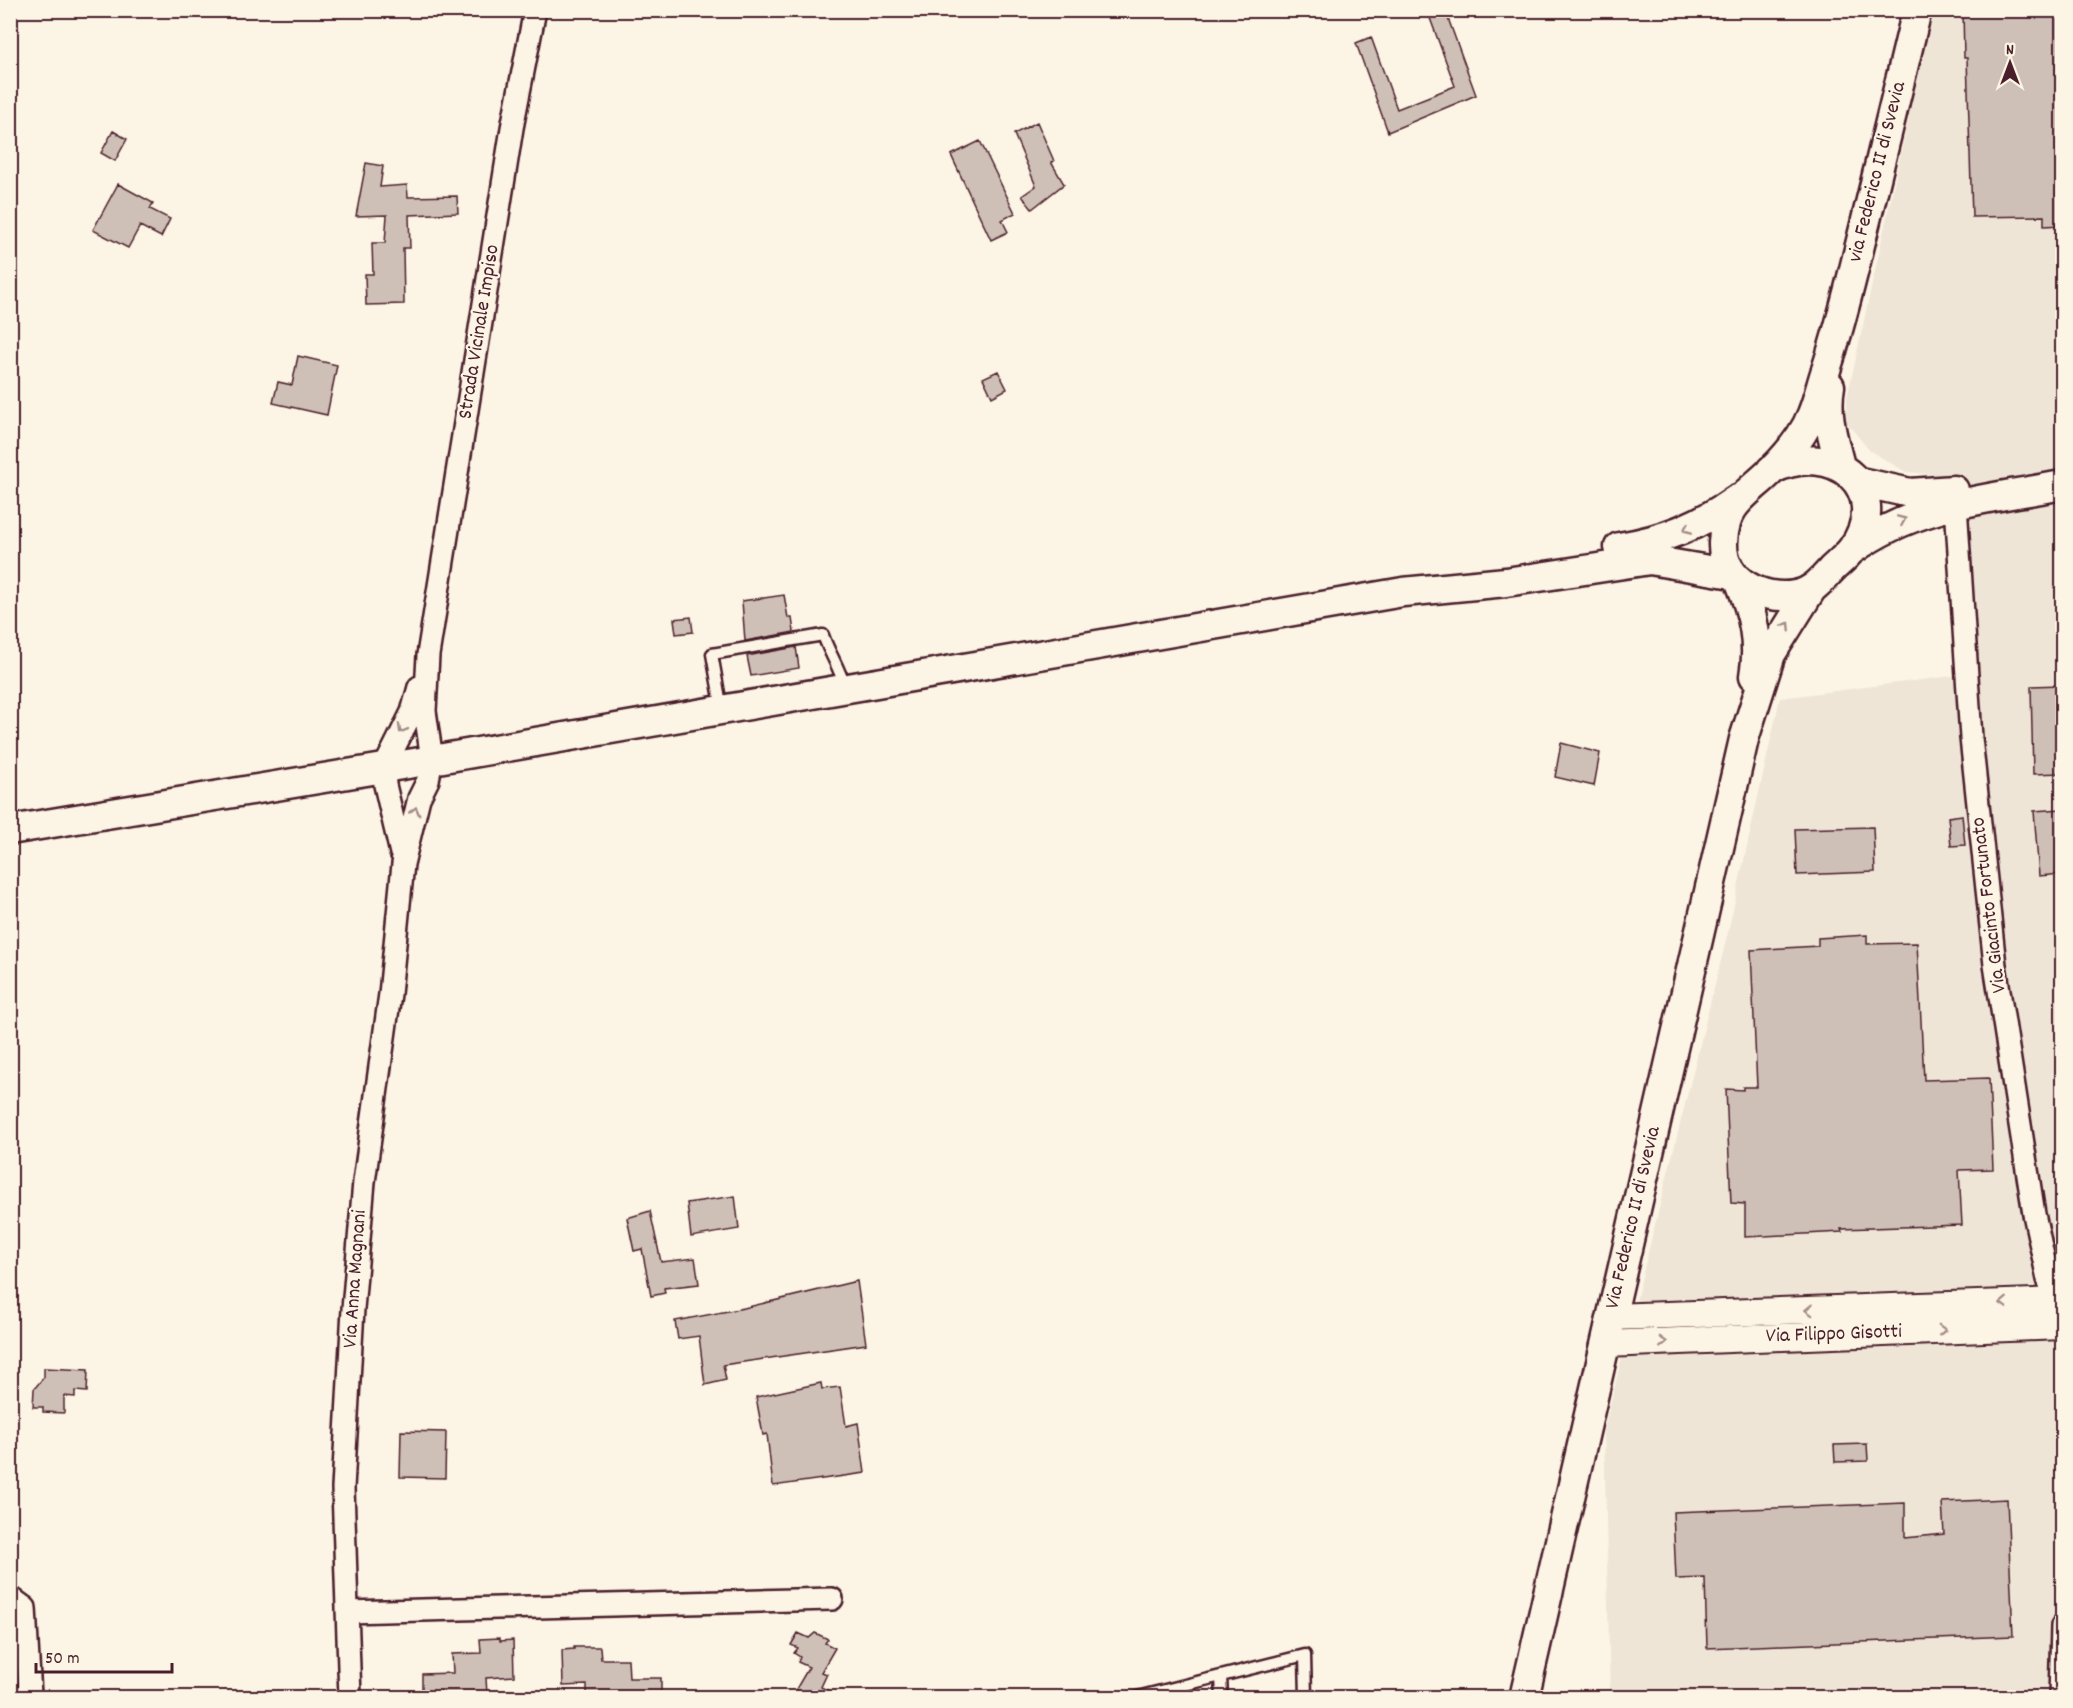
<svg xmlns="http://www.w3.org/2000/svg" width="2073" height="1708" font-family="Dekko,sans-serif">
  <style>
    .built { fill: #eee5d7 }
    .building { fill: #cfc0b7; stroke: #4a1f2b; stroke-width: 1.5 }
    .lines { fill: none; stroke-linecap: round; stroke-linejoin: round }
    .service-casing { stroke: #4a1f2b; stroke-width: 15 }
    .minor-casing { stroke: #4a1f2b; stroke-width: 26 }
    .tertiary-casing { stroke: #4a1f2b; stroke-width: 30 }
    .secondary-casing { stroke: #4a1f2b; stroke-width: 33 }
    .service { stroke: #fcf5e5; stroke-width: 10 }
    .minor { stroke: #fcf5e5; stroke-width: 21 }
    .tertiary { stroke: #fcf5e5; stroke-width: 26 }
    .secondary { stroke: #fcf5e5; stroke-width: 28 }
    .oneway { stroke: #a38a88 }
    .labels { text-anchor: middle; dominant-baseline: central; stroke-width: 4.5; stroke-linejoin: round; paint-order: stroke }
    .street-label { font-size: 21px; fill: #4a1f2b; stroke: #fcf5e5 }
  </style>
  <rect width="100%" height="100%" fill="#fcf5e5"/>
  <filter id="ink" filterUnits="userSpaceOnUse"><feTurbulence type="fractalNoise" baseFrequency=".0167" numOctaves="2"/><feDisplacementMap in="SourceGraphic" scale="12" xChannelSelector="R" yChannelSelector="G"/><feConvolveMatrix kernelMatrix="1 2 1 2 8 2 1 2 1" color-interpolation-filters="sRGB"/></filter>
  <g filter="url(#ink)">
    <!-- built -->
    <path class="built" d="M1932 11H2062V1697L1610 1698 1604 1429 1728 932 1780 698 1975 673 1963 473 1948 476 1906 472 1870 451 1846 422 1847 398Z"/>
    <!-- building -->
    <path class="building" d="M1427 10H1445L1476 95 1388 132 1356 43 1371 37 1397 109 1455 86Z
      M1963 10H2062V225L2044 226V216L1972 217 1967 58H1964Z
      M1037 122 1054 161 1051 162 1064 184 1032 209 1022 196 1036 186 1014 134Z
      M113 131 127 139 115 161 101 153Z
      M980 141 1015 213 1002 220 1008 232 991 240 951 155Z
      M366 163 383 166 380 187 407 185 408 197 457 196 458 213 409 215 410 248H403L404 304 366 305 365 274H373L372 243H385L387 215 356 216Z
      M118 184 153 203 150 209 170 219 161 237 140 226 128 248 93 230Z
      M298 356 337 365 327 415 273 403 278 382 292 385Z
      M998 371 1007 389 992 397 983 378Z
      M784 595 788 618H792L794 632 745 641 742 601Z
      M691 617 693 632 676 634 674 619Z
      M796 647 799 668 751 676 747 656Z
      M2062 685V773L2033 774 2031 686Z
      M1561 743 1600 753 1594 786 1555 777Z
      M2062 809V874L2039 876 2034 811Z
      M1962 815 1965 845 1951 846 1948 817Z
      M1873 827 1875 872 1797 875 1795 829Z
      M1867 935V944L1917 943 1924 1080 1989 1078 1993 1169 1959 1170 1962 1225 1841 1229 1842 1232 1745 1237V1204L1731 1203 1726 1089 1743 1090V1087H1757L1751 950 1818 946V938Z
      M735 1196 739 1229 691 1237 687 1203Z
      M650 1211 661 1262 695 1258 699 1284 664 1288 665 1293 651 1296 642 1249 634 1251 627 1218Z
      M857 1281 866 1344 723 1365 726 1380 705 1385 699 1336 678 1339 675 1321 744 1308Z
      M44 1368 88 1370 87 1392 75 1391V1397L64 1396V1413L43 1412V1407H33L34 1389 44 1377Z
      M821 1383 822 1389 840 1387 846 1426 858 1423 865 1473 773 1486 767 1434 763 1435 756 1397Z
      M401 1431 446 1432 445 1478 400 1477Z
      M1867 1444 1868 1461 1835 1462 1834 1445Z
      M2007 1499 2013 1636 1707 1648 1705 1578 1676 1579 1673 1512 1905 1503V1538L1944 1534 1942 1502Z
      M798 1633 809 1638 815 1633 828 1639 825 1643 835 1648 821 1672 827 1674 821 1687 843 1698H798L801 1693 796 1689 809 1667 798 1662 800 1657 794 1653 798 1648 791 1645Z
      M500 1638V1641L513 1640 514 1676 486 1678 487 1695 422 1698V1674L453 1673 452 1654 481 1653 480 1639Z
      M574 1647H600L601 1659H628L629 1678H661V1698H587V1685L563 1686 562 1650 574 1649Z"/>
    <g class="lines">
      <defs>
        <path id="service" d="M722 710 712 654 823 635C829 653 841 670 845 688
          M1221 1676 1222 1698
          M1133 1698 1305 1655 1306 1698"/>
        <path id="minor" d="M1956 505 1971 738 1995 965 2034 1214 2048 1279 2060 1315
          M401 853 385 785 384 768 412 712 419 687
          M10 1597 25 1608 30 1695
          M347 1612 832 1599
          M350 1698 343 1488 353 1309 364 1182 390 994 403 864 419 798 428 780 432 760 425 711 428 655 512 128 535 10
          M2060 1698 2062 1626"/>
        <path id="tertiary" d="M1611 1317 2062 1301
          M1605 1344 2062 1326"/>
        <path id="secondary" d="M1830 386C1825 415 1833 438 1840 466
          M1771 470C1835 438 1894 491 1852 549 1846 557 1838 563 1832 569 1821 581 1812 592 1795 595 1762 601 1722 581 1723 543 1724 503 1747 495 1772 470 1788 454 1804 435 1812 414 1818 400 1821 384 1826 370 1839 330 1849 290 1859 249 1878 170 1898 90 1917 10
          M1856 481 1910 493 1954 490
          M1619 547C1664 540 1700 525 1737 499
          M1852 550C1917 503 1986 500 2062 485
          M1740 582C1753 614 1760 642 1754 676
          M10 830 432 760 1403 592 1506 582 1650 560 1732 574
          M1524 1698 1744 739 1771 654 1811 590"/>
      </defs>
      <!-- service casing -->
      <use href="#service" class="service-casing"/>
      <!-- minor casing -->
      <use href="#minor" class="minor-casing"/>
      <!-- tertiary casing -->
      <use href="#tertiary" class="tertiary-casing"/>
      <!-- secondary casing -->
      <use href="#secondary" class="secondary-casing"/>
      <!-- service -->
      <use href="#service" class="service"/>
      <!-- minor -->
      <use href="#minor" class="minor"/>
      <!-- tertiary -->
      <use href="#tertiary" class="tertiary"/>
      <!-- secondary -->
      <use href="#secondary" class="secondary"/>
    </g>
    <!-- one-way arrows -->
    <defs><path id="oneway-chevron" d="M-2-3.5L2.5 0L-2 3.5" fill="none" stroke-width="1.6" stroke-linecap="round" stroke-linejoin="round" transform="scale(1.5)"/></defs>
    <g class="oneway">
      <use href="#oneway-chevron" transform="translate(1902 520) rotate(-23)"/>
      <use href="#oneway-chevron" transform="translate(1687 529) rotate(157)"/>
      <use href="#oneway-chevron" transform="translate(1787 626) rotate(-57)"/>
      <use href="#oneway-chevron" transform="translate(402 729) rotate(120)"/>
      <use href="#oneway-chevron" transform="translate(415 811) rotate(-75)"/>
      <use href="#oneway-chevron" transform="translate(2004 1303) rotate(178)"/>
      <use href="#oneway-chevron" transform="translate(1809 1310) rotate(178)"/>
      <use href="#oneway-chevron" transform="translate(1942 1330) rotate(-2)"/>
      <use href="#oneway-chevron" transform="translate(1663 1342) rotate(-2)"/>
    </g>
  </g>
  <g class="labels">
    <!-- street labels -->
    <g class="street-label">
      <text transform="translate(1878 172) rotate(-76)">via Federico II di Svevia</text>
      <text transform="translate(480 332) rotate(-81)">Strada Vicinale Impiso</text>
      <text transform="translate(1990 905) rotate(-97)">Via Giacinto Fortunato</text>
      <text transform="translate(1634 1218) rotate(-77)">Via Federico II di Svevia</text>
      <text transform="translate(356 1279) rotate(-86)">Via Anna Magnani</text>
      <text transform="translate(1834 1335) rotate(-2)">Via Filippo Gisotti</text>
    </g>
  </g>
  <!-- margin -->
  <rect width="2073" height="1708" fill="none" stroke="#fcf5e5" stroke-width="36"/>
  <rect x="18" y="18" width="2037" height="1672" fill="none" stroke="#4a1f2b" stroke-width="2" filter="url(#ink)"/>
  <!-- north arrow -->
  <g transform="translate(2010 63)" stroke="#fcf5e5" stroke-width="4.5" paint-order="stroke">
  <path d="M0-4.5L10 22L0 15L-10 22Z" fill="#4a1f2b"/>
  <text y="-9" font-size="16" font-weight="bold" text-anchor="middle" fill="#4a1f2b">N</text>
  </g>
  <!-- scale -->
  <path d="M36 1663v9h136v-9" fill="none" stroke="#4a1f2b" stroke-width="3"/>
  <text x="45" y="1663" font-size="18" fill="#4a1f2b" stroke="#fcf5e5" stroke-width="4.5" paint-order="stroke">50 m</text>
</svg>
